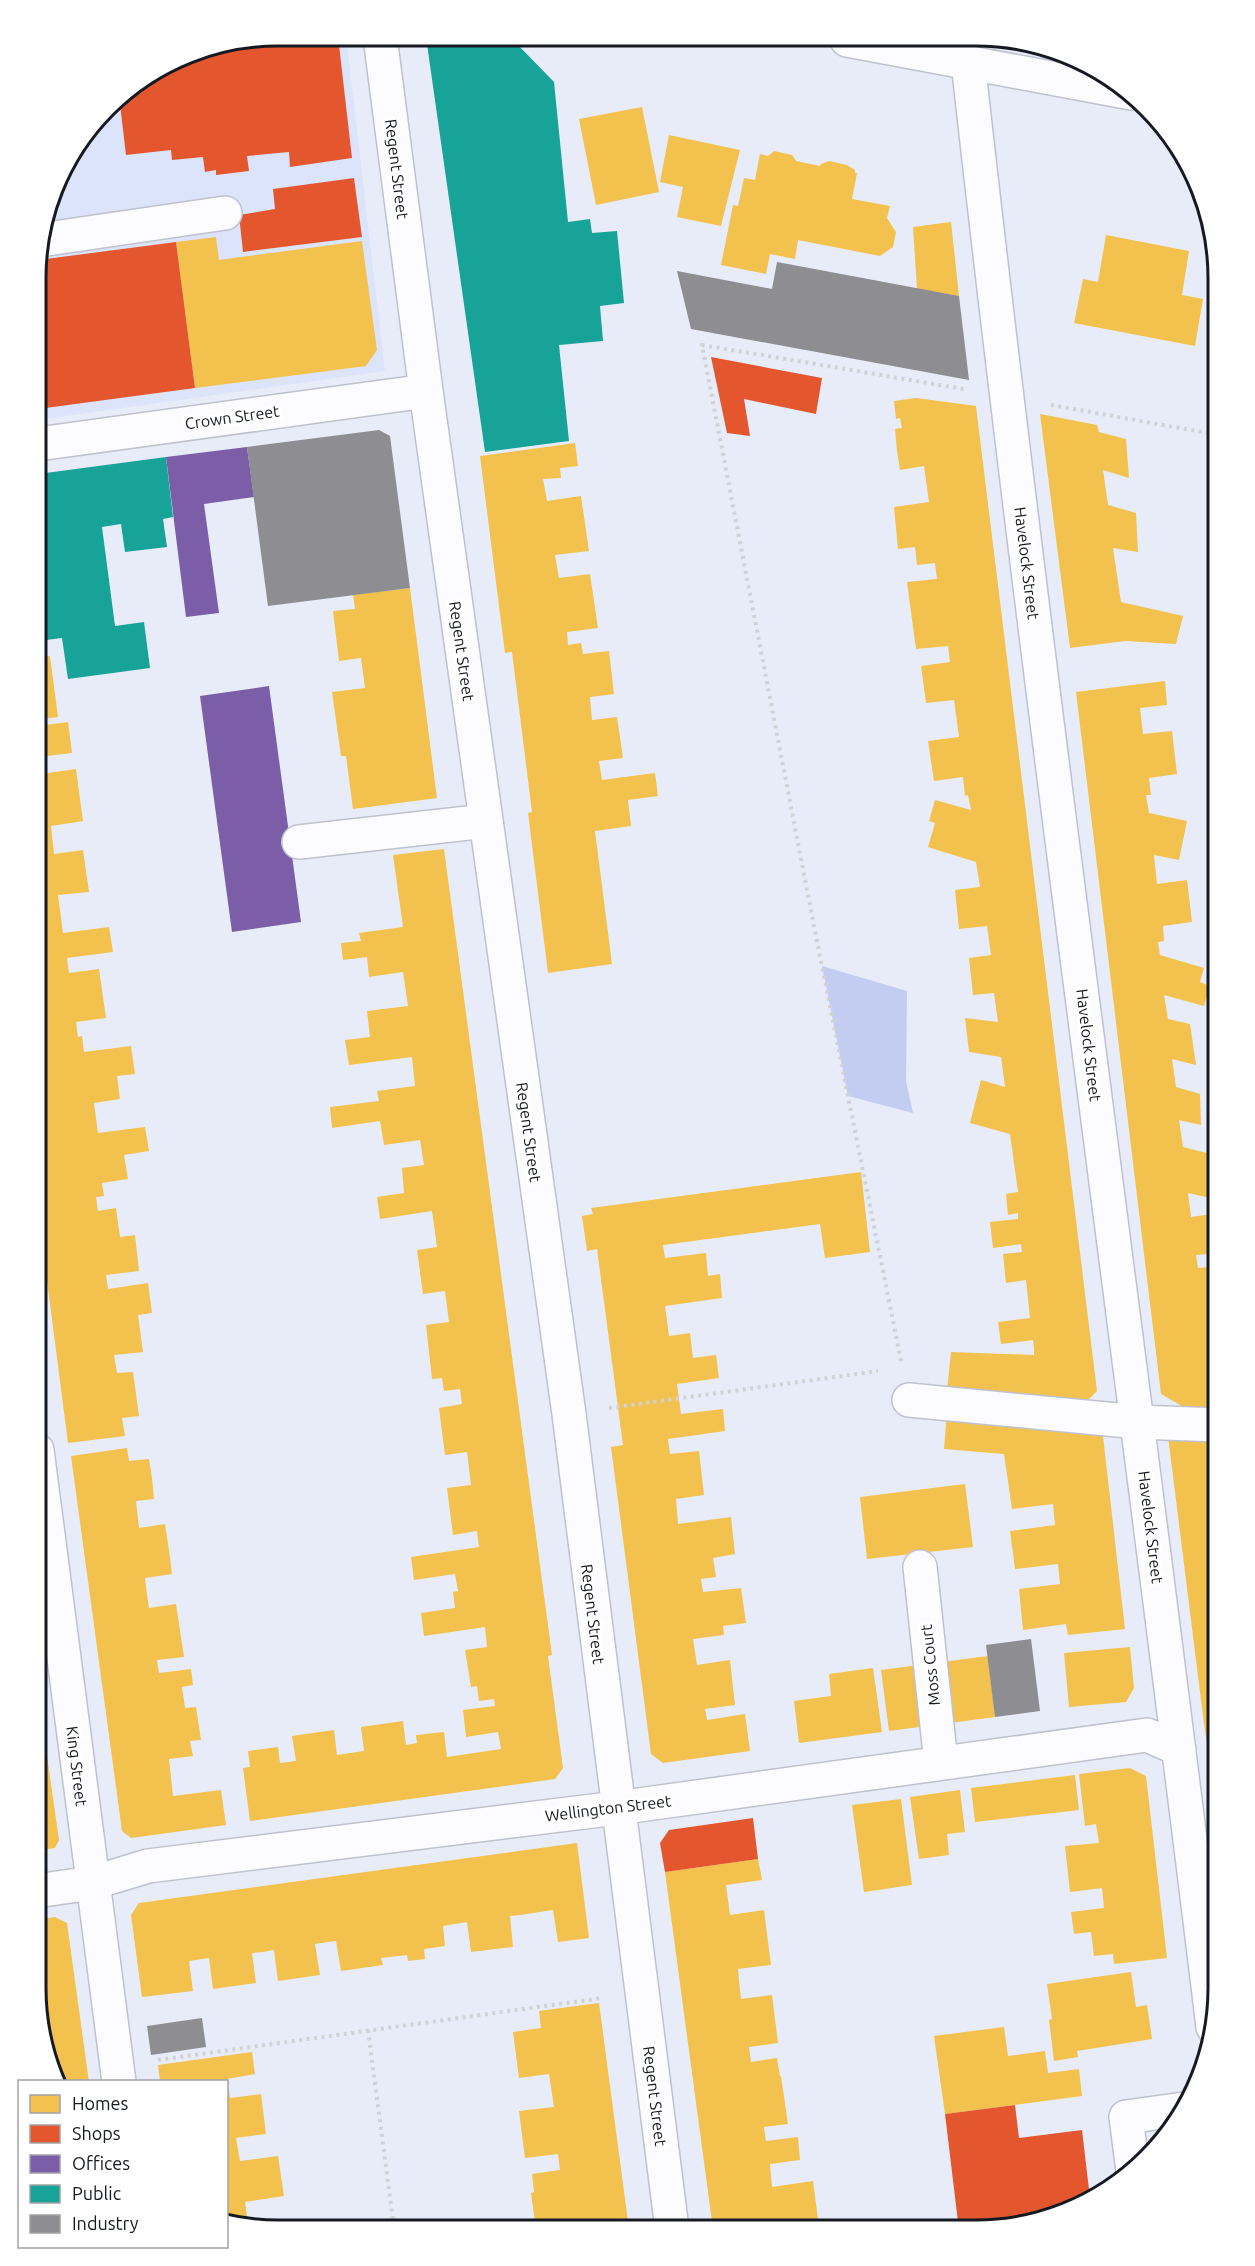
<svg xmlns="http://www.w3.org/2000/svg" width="1255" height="2266" font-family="Ubuntu,sans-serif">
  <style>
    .built { fill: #dce4fb }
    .green { fill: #c2cdf1 }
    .homes { fill: #f2c14e }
    .shops { fill: #e4572e }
    .offices { fill: #7b5ea7 }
    .public { fill: #17a398 }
    .industry { fill: #8d8d92 }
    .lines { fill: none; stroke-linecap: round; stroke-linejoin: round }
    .minor-casing { stroke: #bfc2cd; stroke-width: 36 }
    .major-casing { stroke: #bfc2cd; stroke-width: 36 }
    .path { stroke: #d1d2d5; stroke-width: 4; stroke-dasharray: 3 4.5; stroke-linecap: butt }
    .minor { stroke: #fcfcfe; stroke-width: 33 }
    .major { stroke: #fcfcfe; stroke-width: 33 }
    .labels { text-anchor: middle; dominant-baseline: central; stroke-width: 6; stroke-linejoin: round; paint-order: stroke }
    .street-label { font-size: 16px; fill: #161922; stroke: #fff }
    .rim { fill: none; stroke: #161922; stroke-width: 3 }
  </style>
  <rect width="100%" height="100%" fill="#e8ecf8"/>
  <!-- built -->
  <path class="built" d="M279 36H346L385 371 38 420V248L61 171 118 97 186 54Z"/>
  <!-- green -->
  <path class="green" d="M822 966 907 991 906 1081 913 1113 848 1096Z"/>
  <!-- homes -->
  <path class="homes" d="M642 107 659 192 596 205 579 119Z
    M669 135 740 150 721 226 677 217 683 187 660 182Z
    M774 151 792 155 796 161 820 166 821 164 829 161 847 165 855 170V173H857L852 199 890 206 887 218 896 232 893 247 880 256 798 240 795 259 770 254 766 274 721 265 733 205 738 206 744 178 755 180 760 154 768 156Z
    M951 222 959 296 917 289 913 227Z
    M1106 235 1189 251 1182 295 1203 299 1195 346 1074 323 1083 279 1098 282Z
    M216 237 219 260 362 241 377 350 366 366 195 388 176 242Z
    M916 398 976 406 1097 1391 1084 1404 947 1391 951 1352 1034 1355V1348L1033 1340 1001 1344 998 1322 1030 1318 1026 1280 1006 1283 1003 1254 1022 1252 1021 1244 993 1248 990 1222 1018 1219V1213L1008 1215 1006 1194 1018 1192 1010 1134 970 1123 981 1080 1005 1087 1001 1057 969 1052 965 1018 998 1022 994 993 973 995 969 958 991 955 987 926 959 929 955 890 980 887 976 862 928 847 935 823 929 821 935 800 971 810 968 795 965 796 963 777 934 781 928 741 959 737 954 700 926 703 921 666 950 662 948 646 916 649 907 582 937 579 935 563 917 565 915 547 898 549 894 507 929 502 924 466 900 470 897 451 895 429 902 428 900 418 896 419 894 401Z
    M1040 414 1097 425 1099 432 1126 439 1129 478 1103 470 1108 505 1136 513 1138 552 1113 548 1121 602 1183 616 1176 644 1125 641 1070 648Z
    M575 443 578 466 560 468 561 478 543 479 547 501 581 496 589 551 555 555 559 578 590 574 598 628 567 632 568 645 581 643 583 654 609 651 614 694 590 697 592 720 617 717 623 758 599 761 602 780 655 773 658 796 628 800 631 826 595 831 612 964 548 973 528 813 532 812 512 652 505 653 480 456Z
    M410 588 437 798 353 809 346 756H341L332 692 365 688 361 658 339 661 333 611 355 609 353 595Z
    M50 656 58 717 37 720 38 658Z
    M1165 681 1167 705 1140 708 1143 734 1172 731 1177 774 1149 778 1151 795H1146L1149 813 1187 821 1179 860 1154 855 1157 884 1187 880 1192 922 1163 926 1164 941 1158 942 1160 955 1204 968 1200 982 1210 986 1204 1006 1164 995 1168 1019 1190 1024 1196 1065 1172 1059 1176 1087 1200 1094 1201 1125 1179 1120 1183 1147 1219 1156V1200L1188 1193 1191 1217 1218 1213 1219 1253 1196 1255 1198 1268 1208 1267 1215 1327 1219 1326V1409L1182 1406 1161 1394 1076 692Z
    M68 722 72 753 39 757 41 774 76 769 83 821 51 826 54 854 83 850 89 892 58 895 63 933 109 927 113 952 67 958 69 973 99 969 106 1018 76 1022 78 1037 82 1036 84 1052 131 1046 135 1074 117 1076 120 1099 94 1103 98 1133 145 1127 149 1151 124 1155 128 1179 102 1183 104 1196 96 1197 98 1211 116 1208 120 1237 135 1235 139 1271 106 1275 108 1289 148 1283 152 1313 138 1315 143 1352 114 1355 117 1373 133 1372 139 1416 122 1418 125 1436 68 1443 37 1203V726Z
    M444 849 552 1655 548 1656 563 1768 555 1779 250 1821 243 1768 250 1767 248 1751 278 1747 280 1763 296 1761 292 1736 334 1730 337 1755 364 1751 361 1727 403 1721 406 1745 417 1743 416 1735 444 1732 447 1757 501 1749 498 1732 466 1737 463 1710 495 1706 494 1699 479 1701 477 1686 471 1687 465 1650 487 1647 485 1627 424 1636 421 1613 455 1608 453 1592 458 1591 455 1574 414 1580 411 1557 479 1547 477 1531 453 1535 447 1488 471 1485 467 1452 445 1455 439 1408 462 1404 460 1389 444 1391 442 1378 432 1379 426 1325 449 1322 445 1291 423 1294 417 1250 437 1247 432 1211 380 1219 377 1197 404 1193 402 1168 424 1165 420 1140 384 1145 380 1121 332 1128 330 1107 379 1101 377 1091 415 1086 412 1057 349 1065 345 1040 370 1037 367 1011 408 1006 403 972 369 977 367 957 343 960 341 943 361 941 359 933 403 927 393 855Z
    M861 1172 870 1252 825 1258 820 1224 663 1245 665 1258 706 1253 708 1276 720 1274 722 1298 665 1306 669 1336 690 1333 693 1358 716 1355 719 1378 677 1384 681 1414 723 1409 725 1431 668 1439 670 1454 699 1451 704 1495 676 1499 678 1524 731 1517 735 1554 713 1558 716 1577 701 1579 703 1592 741 1588 746 1623 723 1626 724 1635 693 1639 697 1665 730 1660 735 1705 705 1709 707 1720 745 1714 750 1751 663 1763 651 1754 611 1447 623 1445 597 1249 587 1251 582 1216 593 1214 591 1208Z
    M947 1412 1093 1427 1103 1436 1125 1629 1068 1635 1066 1624 1023 1630 1019 1589 1060 1584 1058 1564 1015 1569 1010 1531 1055 1525 1053 1504 1012 1509 1004 1454 944 1449Z
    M1168 1436 1219 1439V1821L1204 1724Z
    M127 1448 129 1461 149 1459 152 1478 154 1499 136 1501 139 1528 165 1524 169 1550 172 1574 145 1578 147 1595 149 1608 176 1604 184 1657 157 1660 159 1673 191 1669 193 1685 182 1687 185 1708 196 1707 201 1740 190 1741 193 1756 169 1759 173 1796 221 1790 226 1825 131 1838 122 1831 71 1456Z
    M965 1484 973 1547 867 1559 860 1497Z
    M1130 1647 1134 1688 1126 1702 1069 1707 1064 1653Z
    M988 1656 995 1717 889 1731 881 1670Z
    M873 1668 882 1732 799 1743 794 1701 831 1696 829 1674Z
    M36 1679 59 1840 55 1848 36 1851Z
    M1130 1768 1146 1776 1167 1958 1114 1964 1113 1954 1094 1956 1091 1932 1074 1934 1071 1912 1104 1908 1102 1888 1070 1892 1065 1846 1099 1843 1096 1824 1085 1826 1079 1774Z
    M1075 1775 1079 1810 975 1822 971 1788Z
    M960 1790 965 1832 947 1834 949 1855 919 1859 910 1797Z
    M901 1799 912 1885 864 1892 852 1805Z
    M577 1843 589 1938 558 1942 553 1910 520 1915 510 1916 513 1947 471 1952 467 1922 443 1926 445 1946 424 1949 425 1959 408 1961 407 1955 381 1958 383 1965 341 1971 336 1941 328 1942 315 1944 320 1975 278 1981 274 1950 263 1952 252 1953 256 1983 213 1989 209 1958 189 1961 193 1991 142 1997 131 1915 139 1903Z
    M758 1859 762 1880 726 1885 730 1915 764 1910 771 1965 738 1969 739 1981 741 1999 772 1995 778 2043 749 2047 751 2062 777 2058 780 2076H781L788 2124 764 2127 766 2141 798 2137 800 2160 770 2164 772 2187 813 2181 818 2219 779 2224 780 2229H713L665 1872Z
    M55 1917 67 1923 89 2082H58L49 2066 36 1987V1920Z
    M1131 1972 1136 2007 1147 2005 1152 2039 1077 2051 1078 2057 1054 2061 1049 2020 1052 2019 1047 1984Z
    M599 2003 629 2229H536L531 2193 534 2192 532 2174 560 2170 558 2154 525 2158 519 2111 554 2107 549 2074 519 2078 513 2032 541 2028 539 2011Z
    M1004 2027 1008 2056 1045 2051 1048 2073 1079 2069 1082 2096 945 2114 934 2036Z
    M252 2052 255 2074 227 2079 230 2098 261 2094 266 2134 236 2138 240 2161 278 2156 284 2196 245 2202 248 2225 285 2220 286 2228H247L226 2222V2082H160L158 2065Z"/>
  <!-- shops -->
  <path class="shops" d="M279 36H338L352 158 290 167 289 152 247 156 249 171 216 175V170L205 172 203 157 172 160 171 150 126 155 119 96 186 54Z
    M354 178 362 237 243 252 239 215 275 209 273 189Z
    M176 242 195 388 38 409V260Z
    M711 357 822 378 816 414 744 399 750 436 727 433Z
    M753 1818 758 1859 665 1872 660 1843 669 1830Z
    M1015 2105 1019 2138 1082 2130 1090 2198 1072 2207 1028 2213 1029 2221 976 2230H959L945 2114Z"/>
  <!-- offices -->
  <path class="offices" d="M247 447 254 497 204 504 219 613 186 617 166 457Z
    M269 686 301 922 232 932 200 696Z"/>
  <!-- public -->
  <path class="public" d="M479 37H488V45L517 44 554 82 568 222 590 219 592 233 617 231 624 303 600 306 603 341 559 345 569 441 485 452 427 44Z
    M166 457 173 517 163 519 167 547 125 552 121 524 102 527 115 626 144 622 150 668 68 679 62 638 38 641V474Z"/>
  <!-- industry -->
  <path class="industry" d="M777 262 959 296 969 380 691 329 677 271 772 289Z
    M379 430 390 436 410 588 268 606 247 447Z
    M1031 1639 1040 1711 995 1717 986 1645Z
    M202 2018 206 2047 151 2055 147 2026Z"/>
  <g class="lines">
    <defs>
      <path id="minor" d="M380 37 426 391 569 1414 672 2229
        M968 62C1041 718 1134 1372 1213 2027
        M40 240 225 213
        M38 444 426 391
        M299 842 486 821
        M909 1400 1138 1422 1219 1425
        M37 1450 119 2082
        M920 1567 941 1763
        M36 1891 92 1883 148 1866 617 1808 1147 1735 1179 1749
        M1133 2171 1126 2117 1184 2109"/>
      <path id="major" d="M847 40 1131 93"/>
    </defs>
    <!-- minor casing -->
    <use href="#minor" class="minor-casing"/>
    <!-- major casing -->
    <use href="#major" class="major-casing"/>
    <!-- path -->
    <path class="path" d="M1051 405 1219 435
      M901 1361 813 921 702 345 964 389
      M609 1408 878 1371
      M368 2030 394 2228
      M158 2060 602 1998"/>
    <!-- minor -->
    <use href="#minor" class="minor"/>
    <!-- major -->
    <use href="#major" class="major"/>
  </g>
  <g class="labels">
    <!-- street labels -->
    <g class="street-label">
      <text transform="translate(397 169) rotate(83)">Regent Street</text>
      <text transform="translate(232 417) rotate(-8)">Crown Street</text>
      <text transform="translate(1027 563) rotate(83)">Havelock Street</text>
      <text transform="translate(462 651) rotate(82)">Regent Street</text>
      <text transform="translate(1089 1045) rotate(83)">Havelock Street</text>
      <text transform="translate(529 1132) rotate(82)">Regent Street</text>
      <text transform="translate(1151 1527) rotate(83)">Havelock Street</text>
      <text transform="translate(593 1614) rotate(83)">Regent Street</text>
      <text transform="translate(930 1665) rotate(-96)">Moss Court</text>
      <text transform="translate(77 1766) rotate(83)">King Street</text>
      <text transform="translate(608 1808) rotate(-7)">Wellington Street</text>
      <text transform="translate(655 2096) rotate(83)">Regent Street</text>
    </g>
  </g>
  <!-- crop -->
  <path d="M0 0H1255V2266H0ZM278 46H976A232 232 0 0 1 1208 278V1988A232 232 0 0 1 976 2220H278A232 232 0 0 1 46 1988V278A232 232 0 0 1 278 46Z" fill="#fff" fill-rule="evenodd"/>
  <path class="rim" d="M278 46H976A232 232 0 0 1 1208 278V1988A232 232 0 0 1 976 2220H278A232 232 0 0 1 46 1988V278A232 232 0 0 1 278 46Z"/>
  <!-- legend -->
  <rect x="18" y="2080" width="210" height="168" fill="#ffffff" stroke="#a2a3a7" stroke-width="1.5"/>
  <rect x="30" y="2095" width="30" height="18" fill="#f2c14e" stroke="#a2a3a7" stroke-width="1.5"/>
  <text x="72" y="2110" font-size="18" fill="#161922">Homes</text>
  <rect x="30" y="2125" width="30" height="18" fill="#e4572e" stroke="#a2a3a7" stroke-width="1.5"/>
  <text x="72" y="2140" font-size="18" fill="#161922">Shops</text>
  <rect x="30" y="2155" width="30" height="18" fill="#7b5ea7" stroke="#a2a3a7" stroke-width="1.5"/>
  <text x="72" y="2170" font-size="18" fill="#161922">Offices</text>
  <rect x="30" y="2185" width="30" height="18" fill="#17a398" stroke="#a2a3a7" stroke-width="1.5"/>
  <text x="72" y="2200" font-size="18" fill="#161922">Public</text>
  <rect x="30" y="2215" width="30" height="18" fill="#8d8d92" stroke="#a2a3a7" stroke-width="1.5"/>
  <text x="72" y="2230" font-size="18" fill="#161922">Industry</text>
</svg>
